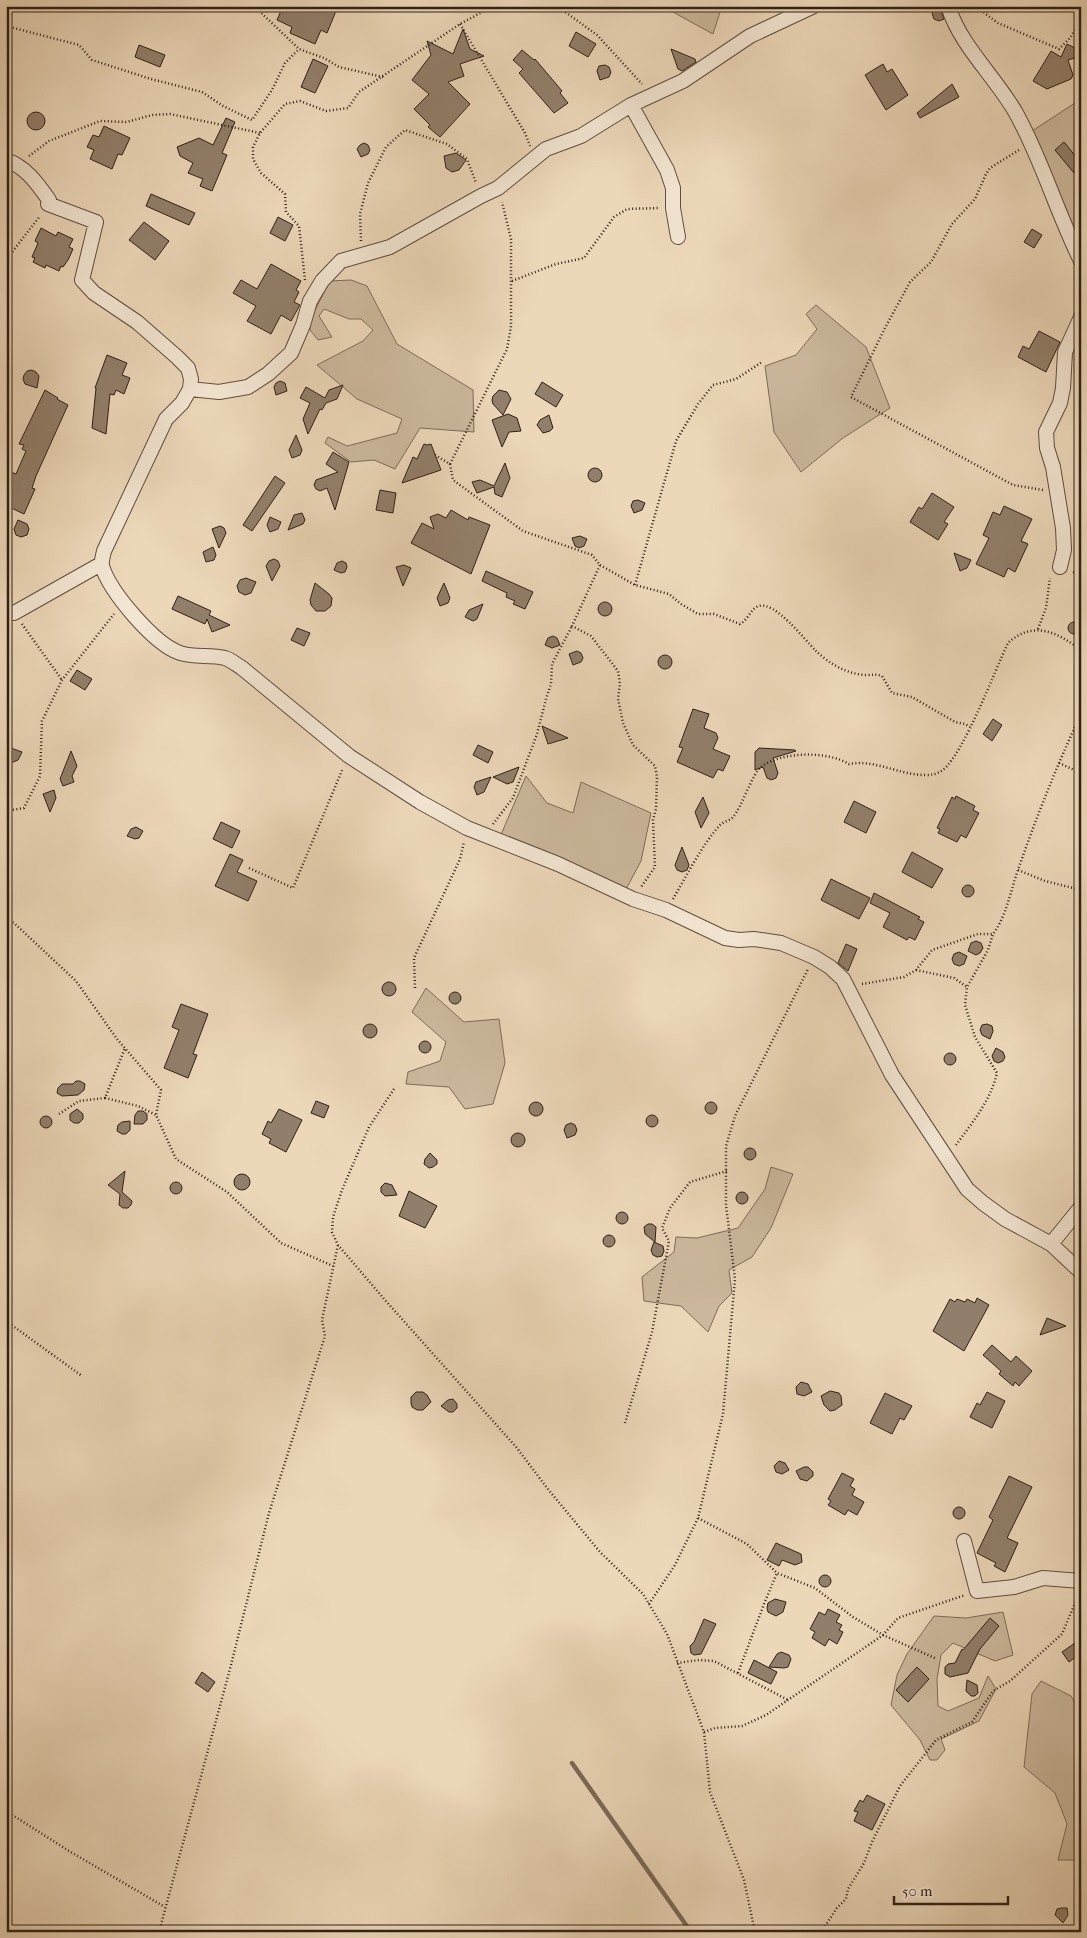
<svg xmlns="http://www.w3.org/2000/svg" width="1087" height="1938" font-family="'IM FELL French Canon',serif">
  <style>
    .green { fill: #ccb89d; stroke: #7e6c5a }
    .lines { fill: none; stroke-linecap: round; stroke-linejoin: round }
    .stream { stroke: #7a6957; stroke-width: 4.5 }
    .building { fill: #927f6b; stroke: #302016 }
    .minor-casing { stroke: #5f4e3f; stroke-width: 16 }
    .path { stroke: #302016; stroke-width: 2.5; stroke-dasharray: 1 2.5; stroke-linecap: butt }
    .minor { stroke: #f3e5d2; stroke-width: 14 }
  </style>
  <rect width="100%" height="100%" fill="#ecd7b9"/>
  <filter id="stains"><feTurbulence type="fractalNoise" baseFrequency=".004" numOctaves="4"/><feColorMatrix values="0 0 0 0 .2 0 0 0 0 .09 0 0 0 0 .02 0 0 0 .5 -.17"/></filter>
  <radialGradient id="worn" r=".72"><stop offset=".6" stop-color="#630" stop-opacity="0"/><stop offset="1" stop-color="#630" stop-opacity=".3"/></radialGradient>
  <!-- green -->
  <path class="green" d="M662 6H722L713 34Z
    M1081 99V244L1029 133Z
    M351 280 367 286 397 344 473 390 474 432 420 428 395 469 374 460 351 462 325 443 328 437 347 446 397 433 402 419 357 399 317 365 363 341 373 330 361 319H349L324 309 319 316 332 337 318 340 310 330V320L330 281Z
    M816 305 866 347 890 408 843 438 801 472 774 432 765 366 796 355 817 329 806 314Z
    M526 776 547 803 573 813 581 782 651 813 641 861 623 895 497 844Z
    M426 988 464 1022 499 1019 505 1063 493 1104 465 1109 449 1087 406 1084 408 1072 440 1061 446 1042 412 1012Z
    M771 1167 793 1174 771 1228 752 1257 729 1270 732 1293 719 1306 708 1332 681 1306 644 1301 642 1277 674 1252 676 1237 697 1238 738 1228 765 1189Z
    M1003 1612 1013 1655 995 1661 953 1643 941 1655 937 1679 938 1706 948 1711 979 1698 988 1676 996 1689 979 1721 941 1739 945 1750 937 1760H930L920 1740 891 1705 897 1675 907 1654 934 1616 966 1618Z
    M1041 1681 1071 1696 1081 1713V1860H1058L1067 1824 1055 1793 1024 1767 1032 1694Z"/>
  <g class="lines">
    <!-- stream -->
    <path class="stream" d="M572 1763 691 1932"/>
  </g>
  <!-- building -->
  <path class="building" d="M283 6H324L336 11 327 33 321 30 315 44 290 33 292 27 277 20Z
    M939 6 944 19 939 21 934 19 932 13 934 9Z
    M463 29 470 49 484 56 460 64 464 76 448 82 470 104 440 137 428 127 430 125 414 109 429 94 412 80 431 55 427 41 453 54Z
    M576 32 596 44 588 57 569 46Z
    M1067 44 1075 48 1077 53 1075 58 1068 60 1073 75 1071 79 1047 89 1033 81 1051 51 1061 57Z
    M139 45 165 55 160 67 135 57Z
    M671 49 695 59 696 62 682 71 678 69Z
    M522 50 534 60 535 59 562 91 560 93 568 103 554 113 519 73 523 69 513 60Z
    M313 59 328 66 315 93 301 87Z
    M883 64 887 72 892 69 908 95 886 110 865 75Z
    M605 65 609 67 611 72 609 77 600 80 597 71 599 66Z
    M952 84 959 97 920 118 917 113Z
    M27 121a9 9 0 1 1 18 0a9 9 0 1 1-18 0Z
    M226 118 235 122 222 153 227 155 212 191 200 186 203 179 188 173 193 163 180 156 177 147 199 138 213 145Z
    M104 126 130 138 122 155 118 154 112 169 90 159 94 150 87 147 93 135 99 137Z
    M1064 142 1081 163V168L1074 173 1055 150Z
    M364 143 368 145 370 150 368 154 361 157 357 149 360 145Z
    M456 153 466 160 459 170 452 172 446 168 444 156Z
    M151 194 195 213 189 225 146 206Z
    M278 217 293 225 285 241 270 233Z
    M144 222 169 241 155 260 129 240Z
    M41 228 56 236 58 232 73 239 69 247 73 249 68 260 63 267 61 266 59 271 46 265 45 268 33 262 35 258 32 257 38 243 35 241Z
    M1032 229 1042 235 1034 248 1024 242Z
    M271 264 301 281 296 290 299 292 294 302 300 305 291 321 281 315 271 334 247 321 256 306 233 293 241 280 257 289Z
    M1039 331 1060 342 1046 372 1018 357 1023 346 1029 349Z
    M107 355 127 363 122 375 130 378 124 394 116 390 114 395 110 394 106 434 92 428 96 388H95Z
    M32 370 36 372 39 376 37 388 25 384 23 379 24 375 27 371Z
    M280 381 285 383 287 391 276 395 274 387 276 383Z
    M542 382 563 395 556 407 535 394Z
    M343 385 337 399 326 403 322 410 320 409 308 434 303 419 310 403 300 398 306 387 325 398 329 390Z
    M45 390 58 398 57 399 68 405 36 476 32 488 35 489 24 514 7 506 12 495 6 493V470L16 474 26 451 22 449 24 445 19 444Z
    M499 390 507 392 511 399 503 415 493 404 492 400 493 396Z
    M508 414 517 418 521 431 509 432 502 447 492 420Z
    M549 415 553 428 550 431 543 433 537 425 540 420Z
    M296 435 302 450 300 455 292 458 289 450Z
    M424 444 427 445 431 444 441 470 402 483 413 457 417 459Z
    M333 452 349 462 335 510 327 488 320 491 316 489 314 485 316 480 338 472 326 464Z
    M505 463 510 478 502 497 495 494 494 487 477 493 472 482 480 480 494 486Z
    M588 475a7 7 0 1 1 14 0a7 7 0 1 1-14 0Z
    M275 476 285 483 252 531 243 525Z
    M380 490 396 493 393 513 376 510Z
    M932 493 954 507 944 522 948 524 938 540 910 522 919 507 922 509Z
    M638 500 645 503 642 510 634 513 631 506 633 501Z
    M1004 506 1032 519 1021 541 1028 544 1015 572 1008 568 1004 577 976 564 989 538 983 535 993 512 1000 515Z
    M451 510 468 520 469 517 490 525 471 574 411 543 422 523 434 529 430 517 438 514 446 518Z
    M302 513 305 520 303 524 288 530 294 515Z
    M270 517 281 522 278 529 270 532 267 525Z
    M18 520 27 524 29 529 27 535 21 537 16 535 14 529Z
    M220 526 224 528 226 533 219 548 212 529Z
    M580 536 587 539 584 546 579 548 575 546 572 538Z
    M213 547 216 555 214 560 206 562 203 552Z
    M954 553 971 560 967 568 960 571Z
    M274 559 278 561 280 566 272 581 266 566 269 561Z
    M342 561 346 563 347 567 345 572 341 573 334 570 337 563Z
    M404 565 411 568 403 586 396 567Z
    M486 571 533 592 525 609 513 604 515 601 506 597 507 593 482 581Z
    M246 578 256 582 251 593 245 595 239 592 237 586 240 580Z
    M315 583 329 594 332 598 331 606 325 611H316L311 605 310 600Z
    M444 583 450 598 448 603 440 606 437 598Z
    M178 596 211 611 209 615 230 625 212 632 207 619 205 624 172 609Z
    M598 609a7 7 0 1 1 14 0a7 7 0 1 1-14 0Z
    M483 604 477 619 473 621 465 617 469 610Z
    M1068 628a6 6 0 1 1 12 0a6 6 0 1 1-12 0Z
    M297 628 310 633 304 646 291 640Z
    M553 636 557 638 560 645 552 648 545 645 548 638Z
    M577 651 581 653 583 658 581 662 573 665 569 654Z
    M658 662a7 7 0 1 1 14 0a7 7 0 1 1-14 0Z
    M77 670 92 679 85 690 70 681Z
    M693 709 709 714 704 728 716 733 718 738 713 749 730 756 723 771 718 769 713 778 677 762 683 748 679 747Z
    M993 719 1002 725 992 741 983 734Z
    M542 726 568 738 548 744Z
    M478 745 493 752 488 763 473 755Z
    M11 748 22 752 18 760 11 763 8 755Z
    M759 748 795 750 796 751 773 758 778 773 776 778 771 780 767 778 763 767 755 770V752Z
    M71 751 77 766 72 776 74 782 63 786 60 779Z
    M519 767 513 782 507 784 493 777Z
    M491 777 484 792 477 795 474 787 476 782Z
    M54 790 56 798 50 812 43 794Z
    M956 796 975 806 973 810 979 813 966 838 961 835 957 842 938 833 940 829 937 828 952 797 955 799Z
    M703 797 709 813 701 828 695 812Z
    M854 801 876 812 866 833 844 822Z
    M221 822 240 831 232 848 213 839Z
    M136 827 143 831 139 838 135 839 127 836 131 829Z
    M682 847 689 865 687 870 682 872 677 870 675 865Z
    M912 852 943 869 932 888 902 872Z
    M230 854 243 860 237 872 257 881 248 901 215 886Z
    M831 879 870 898 859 919 821 900Z
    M962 891a6 6 0 1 1 12 0a6 6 0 1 1-12 0Z
    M874 893 920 917 918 919 924 922 915 940 909 937 907 940 883 927 890 913 870 903Z
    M976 941 981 943 983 948 980 953 976 955 968 951 971 943Z
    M846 944 857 949 848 971 838 963Z
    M959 952 967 956 964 964 959 966 954 964 952 959 954 954Z
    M382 989a7 7 0 1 1 14 0a7 7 0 1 1-14 0Z
    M449 998a6 6 0 1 1 12 0a6 6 0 1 1-12 0Z
    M181 1004 208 1014 193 1054 197 1055 188 1078 164 1068 179 1030 172 1027Z
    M987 1024 992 1026 993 1031 990 1039 982 1035 980 1030 982 1025Z
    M363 1031a7 7 0 1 1 14 0a7 7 0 1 1-14 0Z
    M419 1047a6 6 0 1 1 12 0a6 6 0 1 1-12 0Z
    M996 1048 1003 1052 1005 1057 1003 1061 998 1063 994 1061 992 1056Z
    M944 1059a6 6 0 1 1 12 0a6 6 0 1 1-12 0Z
    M76 1081H80L85 1084 84 1090 78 1095 62 1096 57 1093 58 1088 62 1084H73Z
    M316 1101 329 1106 324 1118 311 1113Z
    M705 1108a6 6 0 1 1 12 0a6 6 0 1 1-12 0Z
    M529 1109a7 7 0 1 1 14 0a7 7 0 1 1-14 0Z
    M77 1109 83 1114V1119L79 1123H74L70 1120V1114Z
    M279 1109 302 1120 286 1152 269 1143 271 1139 262 1134 268 1121 271 1123Z
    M138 1111H143L147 1114V1120L143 1124H134L135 1115Z
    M646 1121a6 6 0 1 1 12 0a6 6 0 1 1-12 0Z
    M40 1122a6 6 0 1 1 12 0a6 6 0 1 1-12 0Z
    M130 1121V1130L126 1134H122L117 1131 118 1125 122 1122Z
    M571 1123 575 1125 577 1130 575 1135 567 1138 564 1130 566 1125Z
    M511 1140a7 7 0 1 1 14 0a7 7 0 1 1-14 0Z
    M744 1154a6 6 0 1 1 12 0a6 6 0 1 1-12 0Z
    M430 1153 437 1160V1164L433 1167 429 1168 424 1164 425 1159Z
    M125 1171 122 1192 132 1201 131 1205 128 1208H123L119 1205 120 1194 108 1185Z
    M234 1182a8 8 0 1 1 16 0a8 8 0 1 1-16 0Z
    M170 1188a6 6 0 1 1 12 0a6 6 0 1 1-12 0Z
    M385 1183 392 1185 397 1195 385 1196 381 1192V1187Z
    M409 1191 437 1206 425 1228 399 1216Z
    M736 1198a6 6 0 1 1 12 0a6 6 0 1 1-12 0Z
    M616 1218a6 6 0 1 1 12 0a6 6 0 1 1-12 0Z
    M648 1224H652L656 1227 655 1242 645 1234 644 1227Z
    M603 1241a6 6 0 1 1 12 0a6 6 0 1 1-12 0Z
    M654 1242 663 1246 664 1251 662 1256 657 1257 653 1255 651 1250Z
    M977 1298 989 1305 964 1351 933 1331 950 1299 955 1302 957 1299 965 1302 967 1299 975 1303Z
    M1047 1318 1066 1326 1040 1335Z
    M992 1345 1011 1362 1016 1356 1032 1371 1019 1386 1015 1382 1013 1386 999 1374 1001 1371 983 1355Z
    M801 1382 808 1384 812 1392 804 1396 797 1394 796 1387Z
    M830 1391 839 1393 841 1396 842 1405 835 1410 830 1411 824 1405 821 1396Z
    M416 1392H423L427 1395 431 1402 423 1410H417L412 1407 411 1403V1397Z
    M987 1392 1005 1401 992 1428 970 1417 977 1403 980 1405Z
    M885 1393 912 1406 904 1420 900 1418 892 1434 870 1423Z
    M453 1399 457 1404V1408L453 1412H449L441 1406 448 1400Z
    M779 1461 785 1463 789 1470 782 1474 776 1472 774 1466Z
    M804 1467H808L813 1472V1476L807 1481 800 1479 796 1471Z
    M842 1473 854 1479 850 1486 855 1489 852 1495 864 1502 857 1515 848 1510 845 1515 828 1505 831 1501 828 1499Z
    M1009 1476 1032 1487 1007 1538 1018 1543 1005 1572 994 1566 996 1563 977 1553 993 1520 989 1517Z
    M953 1513a6 6 0 1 1 12 0a6 6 0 1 1-12 0Z
    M776 1543 801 1554 802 1562 795 1565 782 1560 779 1566 767 1560Z
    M819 1581a6 6 0 1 1 12 0a6 6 0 1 1-12 0Z
    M775 1599 786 1602 783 1612 776 1616 768 1612 767 1608 768 1603Z
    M828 1609 840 1615 836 1622 842 1625 839 1630 843 1632 837 1644 829 1639 825 1646 812 1638 815 1632 810 1629 819 1612 825 1615Z
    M990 1618 999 1626 980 1649 968 1673 950 1677 945 1674V1667L948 1664 955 1663 962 1649 963 1650Z
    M704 1619 716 1624 701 1654 694 1655 691 1653 690 1646 694 1642Z
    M1075 1643 1081 1653 1069 1662 1062 1652Z
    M781 1652 789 1655 791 1659 788 1667 784 1668 769 1667 777 1654Z
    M754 1660 777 1672 771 1684 748 1673Z
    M917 1667 929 1679 908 1702 896 1690Z
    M202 1672 215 1682 208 1692 195 1683Z
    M967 1680 977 1685 978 1693 975 1696H971L966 1691Z
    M867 1795 885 1804 872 1830 854 1821 858 1812 854 1811 860 1800 863 1802Z
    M1061 1908H1067L1068 1915 1063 1923 1055 1915 1057 1909Z"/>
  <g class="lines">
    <defs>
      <path id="minor" d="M948 6C961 47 995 76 1016 113 1042 160 1057 213 1081 261
        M631 105 667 170 673 188V208L678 237
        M6 160C26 167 37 183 49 200L48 204 96 222 82 280 94 293 137 322 177 357 188 368 191 379 190 389 182 403 166 419 104 551C103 556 101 561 102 566 110 592 154 644 180 653 194 658 211 654 225 658 231 660 237 665 242 668L349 756 420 802 467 828 558 864 633 899 666 910 725 938 739 940 754 939 781 943 814 957 830 967 843 979 892 1075 967 1189 983 1203 1005 1219 1051 1244 1081 1272
        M190 389 219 392 248 387 268 374 291 353 303 325 310 301 322 281 341 261 390 247 481 196 498 188 546 149 581 136 631 105 683 81 750 36 814 6
        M1060 567 1064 550 1063 528 1053 467 1047 448 1046 432 1060 403 1063 388 1065 352 1081 317
        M6 613H14L101 564
        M1051 1244 1081 1207
        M964 1541 977 1591 1014 1587 1043 1578 1081 1581"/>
    </defs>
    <!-- minor casing -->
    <use href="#minor" class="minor-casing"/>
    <!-- path -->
    <path class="path" d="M254 6 299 49 324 58 339 67 383 77
      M557 6 597 35 642 84
      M975 6 998 23 1059 49 1070 38 1081 20
      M460 24 525 133 530 146
      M6 26 79 45 92 60 151 79 202 92 223 106 252 120 272 90 285 63 299 49
      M1019 150 990 168 986 174 975 199 952 224 931 262 910 282 885 328 851 397 1013 485 1043 490
      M29 156 49 141 100 121 127 122 152 115 170 114 260 133
      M361 241 360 214 368 183 386 147 405 130 447 144 467 159 476 183
      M6 260 40 216
      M305 280 299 226 286 212 285 194 261 173 253 159V147L260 133 285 104 300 101 326 111 348 108 359 92 460 24 484 11 501 10 509 6
      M512 281 556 264 584 258 614 217 627 209 659 208
      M435 455 450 464 453 480 523 531 592 555 600 565 572 626 591 636 618 671 620 684 618 699 623 723 633 745 655 766 657 777 656 809 653 820 655 867 641 887
      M450 464 507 349 511 326V239L502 202
      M600 565 635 585 669 594 681 604 698 614H714L740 624C748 620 751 608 759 606 775 601 805 640 815 650 828 663 848 675 867 675 873 675 876 674 882 676L892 693 912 697 955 722 965 724 970 727
      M1073 572 1081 575
      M635 585 676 441 698 404 713 385 736 379 762 362
      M22 624 62 680
      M1038 629 1046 608 1050 578
      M1059 763 1081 773
      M6 811 24 808 40 776 42 721 62 680 114 614
      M493 824 513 798 537 734 546 699 551 684 552 664 572 626
      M249 868 293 888 343 768
      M1018 870 1045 881 1081 890
      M673 899C687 875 702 845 720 825 724 821 730 821 733 817 742 807 752 774 761 767 782 751 828 751 849 764 875 759 899 775 925 775 932 775 937 774 943 770 965 751 994 672 1008 643 1033 620 1057 632 1081 650
      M6 920 14 923 76 981 117 1039 161 1090 156 1115 176 1159 227 1192 281 1243 333 1266
      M916 970 954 978 967 987
      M862 984 904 977 916 970 932 950 978 934H993C1007 915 1010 892 1018 870 1036 818 1057 765 1081 714
      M415 988 414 958 460 859 464 842
      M394 1089 369 1127 342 1190 333 1217 332 1232 338 1245 385 1300 517 1448 547 1488 600 1552 643 1594 667 1634 704 1732 710 1792 744 1880 755 1932
      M105 1098 138 1106 156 1115
      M59 1114 79 1101 105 1098 125 1048
      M956 1145C972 1123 991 1100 997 1073L975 1037 965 1005 967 987 988 950 993 934
      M6 1321 82 1376
      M625 1423 652 1332 669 1241 662 1228 670 1208 690 1182 727 1171
      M698 1518 747 1544 777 1573 815 1588 853 1617 883 1635 937 1659
      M649 1604 675 1565 698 1518 723 1414 735 1279 726 1205V1146L735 1116 808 969
      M677 1663 699 1660 714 1661 788 1700
      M738 1673 764 1604 777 1573
      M704 1732 715 1728 742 1726 766 1715 883 1635 898 1618 965 1595
      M6 1811 69 1851 165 1907
      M159 1932 231 1665 269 1513 325 1336 322 1320 338 1245
      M426 1932 445 1928 454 1932
      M821 1932 837 1908 846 1899 848 1889 864 1863 872 1842 900 1786 936 1740 972 1722 993 1691 1010 1681 1062 1634 1079 1594"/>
    <!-- minor -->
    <use href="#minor" class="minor"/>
  </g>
  <!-- margin -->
  <rect width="1087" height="1938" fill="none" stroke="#ecd7b9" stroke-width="25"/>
  <rect x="8" y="8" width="1072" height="1923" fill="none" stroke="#302016" stroke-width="2.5"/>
  <rect x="12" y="12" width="1062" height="1913" fill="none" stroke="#302016"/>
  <!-- scale -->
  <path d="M894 1896v8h114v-8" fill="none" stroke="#302016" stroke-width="2.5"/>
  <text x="902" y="1896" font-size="15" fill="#302016" stroke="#f3e5d2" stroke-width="4" paint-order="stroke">50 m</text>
  <rect width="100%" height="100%" filter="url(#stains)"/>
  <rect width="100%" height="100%" fill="url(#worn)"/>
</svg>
